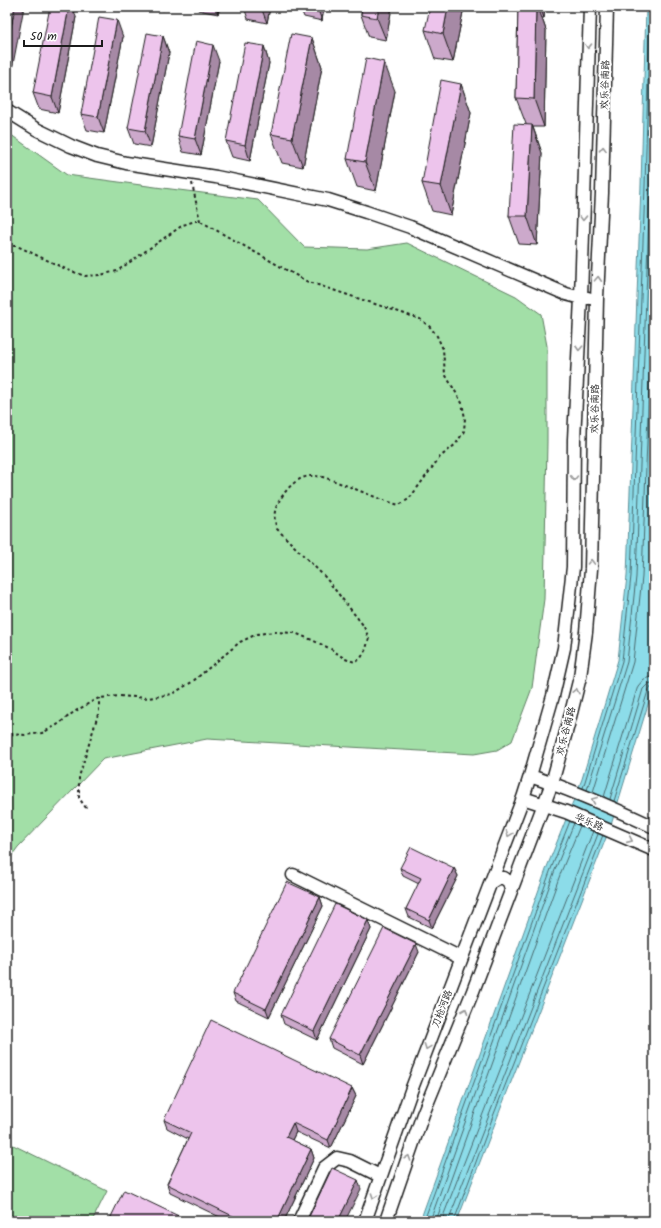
<svg xmlns="http://www.w3.org/2000/svg" width="661" height="1228" font-family="Kalam,'LXGW WenKai TC',sans-serif">
  <style>
    .green { fill: #a2dfa7; stroke: #5f7e62 }
    .water { fill: #8cdce9; stroke: #5f8f97 }
    .lines { fill: none; stroke-linecap: round; stroke-linejoin: round }
    .shore { stroke: #49696e; stroke-width: 1 }
    .minor-casing { stroke: #1c1c1c; stroke-width: 15 }
    .path { stroke: #1c1c1c; stroke-width: 2; stroke-dasharray: 3 3; stroke-linecap: butt }
    .minor { stroke: #fff; stroke-width: 12 }
    .wall { fill: #cca9cb; stroke: #1c1c1c }
    .shaded-wall { fill: #a689a5; stroke: #1c1c1c }
    .building { fill: #edc4ec; stroke: #1c1c1c }
    .oneway { stroke: #999 }
    .labels { text-anchor: middle; dominant-baseline: central; stroke-width: 4; stroke-linejoin: round; paint-order: stroke }
    .street-label { font-size: 10px; fill: #1c1c1c; stroke: #fff }
  </style>
  <rect width="100%" height="100%" fill="#fff"/>
  <filter id="ink" filterUnits="userSpaceOnUse"><feTurbulence type="fractalNoise" baseFrequency=".025" numOctaves="2"/><feDisplacementMap in="SourceGraphic" scale="8" xChannelSelector="R" yChannelSelector="G"/><feConvolveMatrix kernelMatrix="1 2 1 2 8 2 1 2 1" color-interpolation-filters="sRGB"/></filter>
  <g filter="url(#ink)">
    <!-- green -->
    <path class="green" d="M7 132 67 175 163 188 258 200 304 247 367 249 407 243 516 296 541 314 547 346V442L544 599 532 688 512 741 497 750 474 754 207 739 103 759 18 847 7 862Z
      M7 1142 107 1191 92 1221H7Z"/>
    <!-- water -->
    <path class="water" d="M646 7H654V685L611 825 457 1221H420L547 867 582 779 618 660 627 576 641 185Z"/>
    <g class="lines">
      <!-- shore -->
      <path class="shore" d="M583 788 622 661 631 576 645 186 650 7
        M587 790 627 662 636 577 650 186 654 56
        M593 792 633 662 642 577 654 249
        M604 797 638 686 644 679 654 676
        M610 799 643 689 648 684 654 682
        M614 801 648 691 650 688H654
        M424 1221 551 869 570 821
        M430 1221 555 870 574 823
        M436 1221 561 872 580 826
        M443 1221 444 1214 593 831
        M449 1221 450 1216 598 834
        M454 1221 492 1119 603 835"/>
      <defs>
        <path id="minor" d="M7 111 36 129 71 146 97 156 126 163 216 177 328 200 366 212 410 227 566 294 581 298H588
          M530 776C573 790 613 808 654 827
          M523 798 566 812 654 850
          M293 875 461 958
          M490 883 498 878H504L509 882 511 890
          M299 1221 324 1168 337 1158 350 1161 380 1176
          M365 1221 412 1088 523 798 530 776 553 696 564 648 573 567 574 439 581 298 590 7
          M386 1221 423 1114 473 991 552 783 568 725 580 677 586 632 591 569 597 298 602 193 607 7"/>
      </defs>
      <!-- minor casing -->
      <use href="#minor" class="minor-casing"/>
      <!-- path -->
      <path class="path" d="M192 183 200 221
        M7 246H17L68 270 85 276 100 275 117 271 183 225 195 221H200L306 281 420 319 430 327 437 336 443 349 445 374 462 403 465 418 464 431 456 444 440 457 409 499 399 505C381 500 363 492 345 485 334 481 322 475 310 476 299 477 289 486 283 495 275 507 272 514 277 529L325 577 363 625 369 638 366 649 361 658 355 662 345 659 331 649 312 640 295 633 275 632 257 634 240 642 192 682 172 694 149 698 119 696 99 698 91 702 74 712 57 725 42 733 25 735 7 734
        M86 808 79 798V777L99 711V698"/>
      <!-- minor -->
      <use href="#minor" class="minor"/>
    </g>
    <!-- wall -->
    <path class="wall" d="M147 7H165L164 10Z
      M197 7H220L218 14 198 10Z
      M244 7H270L267 23 248 19Z
      M300 7H324L322 21 304 17Z
      M362 7H392L386 40 369 37 361 15Z
      M464 7 453 62 435 59 425 30Z
      M518 7H545L544 18H542L546 30 544 127H533L542 153 537 245 519 244 509 216 526 124 516 98Z
      M76 17 58 113 39 109 33 93Z
      M163 36 169 53 151 147 134 144 128 128Z
      M123 37 104 133 87 130 81 114Z
      M312 38 322 67 303 167 282 163 271 134Z
      M264 46 269 63 250 161 232 157 226 141Z
      M219 61 201 155 183 152 178 136Z
      M461 84 471 113 451 215 432 211 422 183Z
      M395 91 376 191 357 187 347 159Z
      M400 868H454L458 876 432 928 409 917 406 909 419 884 403 876Z
      M320 897 323 906 269 1017 236 1001 233 993Z
      M368 920 371 929 317 1040 284 1024 281 1015Z
      M419 952 363 1064 332 1048 329 1039Z
      M352 1088 356 1096 331 1148 296 1132 292 1140 311 1149 314 1158 284 1221H228L170 1193 167 1184 188 1139 167 1128 164 1120Z"/>
    <!-- shaded-wall -->
    <path class="shaded-wall" d="M15 7H24L9 85 7 80V47Z
      M69 7H73L76 17 58 113 52 97Z
      M216 7H220L218 14Z
      M261 7H270L267 23Z
      M317 7H324L322 21Z
      M379 7H392L386 40 377 18Z
      M448 7H464L453 62 443 34Z
      M536 7H538L546 30 544 127 534 99Z
      M540 7H545L544 18Z
      M117 20 123 37 104 133 98 117Z
      M163 36 169 53 151 147 145 131Z
      M312 38 322 67 303 167 292 138Z
      M213 45 219 61 201 155 195 139Z
      M264 46 269 63 250 161 245 145Z
      M384 62 395 91 376 191 365 162Z
      M461 84 471 113 451 215 441 186Z
      M532 125 542 153 537 245 527 216Z
      M454 868 458 876 432 928 429 920Z
      M320 897 323 906 269 1017 266 1009Z
      M368 920 371 929 317 1040 314 1031Z
      M416 944 419 952 363 1064 360 1055Z
      M352 1088 356 1096 331 1148 328 1140Z
      M293 1123 296 1132 289 1146 286 1137Z
      M311 1149 314 1158 284 1221H277Z
      M358 1180 361 1189 345 1221H338Z"/>
    <!-- building -->
    <path class="building" d="M7 7H15L7 47Z
      M50 7H69L52 97 33 93Z
      M362 7H379L377 18 361 15Z
      M430 7H448L443 34 425 30Z
      M518 7H536L534 99 516 98Z
      M99 17 117 20 98 117 81 114Z
      M147 33 163 36 145 131 128 128Z
      M291 34 312 38 292 138 271 134Z
      M196 41 213 45 195 139 178 136Z
      M245 43 264 46 245 145 226 141Z
      M366 58 384 62 365 162 347 159Z
      M441 80 461 84 441 186 422 183Z
      M514 124 532 125 527 216H509Z
      M411 847 454 868 429 920 406 909 421 878 400 868Z
      M287 882 320 897 266 1009 233 993Z
      M335 904 368 920 314 1031 281 1015Z
      M384 928 416 944 360 1055 329 1039Z
      M211 1020 352 1088 328 1140 293 1123 286 1137 311 1149 277 1221H243L167 1184 191 1133 164 1120Z
      M332 1168 358 1180 338 1221H307Z
      M124 1190 189 1221H109Z"/>
    <!-- one-way arrows -->
    <defs><path id="oneway-chevron" d="M-2-3.5L2.5 0L-2 3.5" fill="none" stroke-width="1.6" stroke-linecap="round" stroke-linejoin="round"/></defs>
    <g class="oneway">
      <use href="#oneway-chevron" transform="translate(588 46) rotate(92)"/>
      <use href="#oneway-chevron" transform="translate(603 149) rotate(-88)"/>
      <use href="#oneway-chevron" transform="translate(583 218) rotate(92)"/>
      <use href="#oneway-chevron" transform="translate(598 279) rotate(-87)"/>
      <use href="#oneway-chevron" transform="translate(579 348) rotate(93)"/>
      <use href="#oneway-chevron" transform="translate(574 478) rotate(91)"/>
      <use href="#oneway-chevron" transform="translate(591 562) rotate(-89)"/>
      <use href="#oneway-chevron" transform="translate(576 691) rotate(-77)"/>
      <use href="#oneway-chevron" transform="translate(594 800) rotate(-157)"/>
      <use href="#oneway-chevron" transform="translate(509 834) rotate(111)"/>
      <use href="#oneway-chevron" transform="translate(630 840) rotate(24)"/>
      <use href="#oneway-chevron" transform="translate(465 1011) rotate(-68)"/>
      <use href="#oneway-chevron" transform="translate(427 1047) rotate(111)"/>
      <use href="#oneway-chevron" transform="translate(408 1158) rotate(-71)"/>
      <use href="#oneway-chevron" transform="translate(374 1196) rotate(109)"/>
    </g>
  </g>
  <g class="labels">
    <!-- street labels -->
    <g class="street-label">
      <text transform="translate(605 85) rotate(-88)">欢乐谷南路</text>
      <text transform="translate(595 409) rotate(-89)">欢乐谷南路</text>
      <text transform="translate(566 731) rotate(-75)">欢乐谷南路</text>
      <text transform="translate(589 822) rotate(23)">华乐路</text>
      <text transform="translate(442 1009) rotate(-69)">刀枪河路</text>
    </g>
  </g>
  <!-- margin -->
  <rect width="661" height="1228" fill="none" stroke="#fff" stroke-width="24"/>
  <rect x="12" y="12" width="637" height="1204" fill="none" stroke="#1c1c1c" stroke-width="1.5" filter="url(#ink)"/>
  <!-- scale -->
  <path d="M24 40v6h78v-6" fill="none" stroke="#1c1c1c" stroke-width="2"/>
  <text x="30" y="40" font-size="12" fill="#1c1c1c" stroke="#ffffff" stroke-width="3" paint-order="stroke">50 m</text>
</svg>
